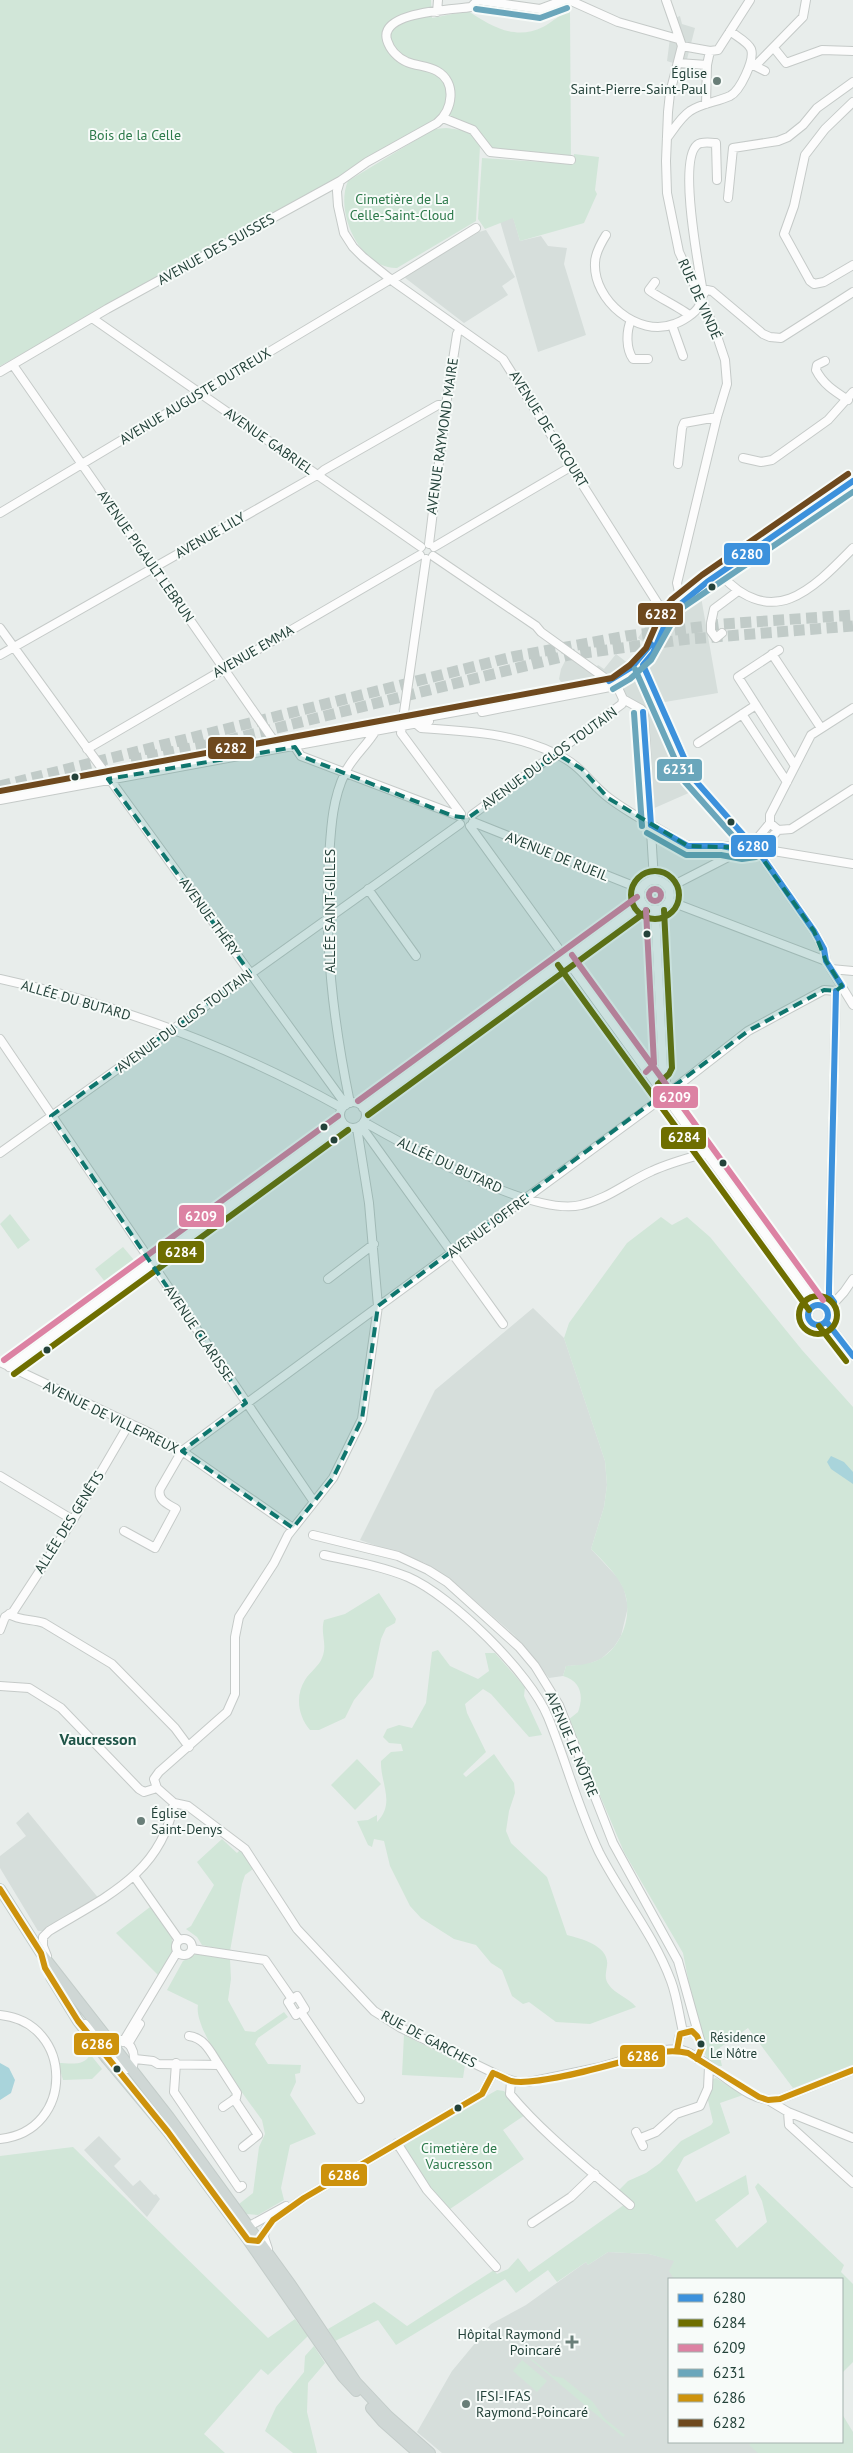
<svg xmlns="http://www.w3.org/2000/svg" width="853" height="2453" font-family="'PT Sans',sans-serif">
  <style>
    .built { fill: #d6dedb }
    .green { fill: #d1e6d8 }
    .water { fill: #a9d4db }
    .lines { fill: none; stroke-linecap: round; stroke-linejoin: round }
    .highway-tunnel { stroke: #c1cbc8; stroke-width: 11; stroke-dasharray: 11 5.5; stroke-linecap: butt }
    .minor-casing { stroke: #c5cac8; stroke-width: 10 }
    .major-casing { stroke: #c3ccc9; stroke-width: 12 }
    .minor { stroke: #fcfcfc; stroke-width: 8 }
    .major { stroke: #cfd7d5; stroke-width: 10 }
    .bus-1-casing { stroke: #f7fbf9; stroke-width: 10 }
    .bus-2-casing { stroke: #f7fbf9; stroke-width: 10 }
    .bus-3-casing { stroke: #f7fbf9; stroke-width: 10 }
    .bus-4-casing { stroke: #f7fbf9; stroke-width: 10 }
    .bus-5-casing { stroke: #f7fbf9; stroke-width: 10 }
    .bus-6-casing { stroke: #f7fbf9; stroke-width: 10 }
    .bus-1 { stroke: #3c91dc; stroke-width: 6 }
    .bus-2 { stroke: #6e6e00; stroke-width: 6 }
    .bus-3 { stroke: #dc82a3; stroke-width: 6 }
    .bus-4 { stroke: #6aa6bb; stroke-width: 6 }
    .bus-5 { stroke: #cd920c; stroke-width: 6 }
    .bus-6 { stroke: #6e491e; stroke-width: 6 }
    .marked { fill: #0f766e; fill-opacity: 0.2; stroke: #0f766e; stroke-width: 4; stroke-dasharray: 10 6; stroke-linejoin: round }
    .poi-dot { fill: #697e78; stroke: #f7fbf9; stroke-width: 2 }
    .bus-dot { fill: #24423a; stroke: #f7fbf9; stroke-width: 2 }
    .labels { text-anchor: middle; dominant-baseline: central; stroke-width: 4; stroke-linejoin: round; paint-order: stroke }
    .bus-label { font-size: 13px; fill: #24423a; stroke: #f7fbf9; text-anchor: start }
    .poi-label { font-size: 14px; fill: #24423a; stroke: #f7fbf9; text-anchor: end }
    .park-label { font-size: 14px; fill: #2d7a4b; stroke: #f7fbf9 }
    .street-label { font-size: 14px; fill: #24423a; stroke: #f7fbf9 }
    .quarter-label { font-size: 16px; font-weight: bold; fill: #1f5548; stroke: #f7fbf9 }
    .line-badge { stroke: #f7fbf9; stroke-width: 2 }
    .badge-label { font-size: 14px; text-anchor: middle; font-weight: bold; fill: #fff }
  </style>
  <rect width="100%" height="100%" fill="#e8edeb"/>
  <!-- built -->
  <path class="built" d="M680 16 682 24 695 28 684 71 678 70 679 66 673 63 667 61 670 38 678 39 672 19Z
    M513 217 520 241 541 236 548 246 567 248 564 264 586 335 538 352 500 221Z
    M486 230 515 277 502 286 508 295 464 323 404 277 479 232Z
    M701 597 718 693 659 703 700 788 650 810 644 716 618 689 600 690 591 680 569 684 561 682 559 679 561 669 567 657 593 672 598 665 604 669 616 654 629 664 645 643 638 638 647 624 667 637 671 625 685 608Z
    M533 1308 564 1338 605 1461 607 1485 604 1507 591 1549 618 1578 624 1589 628 1607 621 1636 614 1647 601 1659 586 1665 566 1666 563 1676 549 1678 514 1635 455 1583 425 1563 360 1540 435 1390Z
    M28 1812 100 1900 49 1931H38L0 1868V1856L26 1836 16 1823Z
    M99 2136 121 2159 114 2166 133 2186 140 2180 154 2195 156 2194 160 2199 147 2217 84 2150Z
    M608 2252 649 2254 693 2265 702 2279H669V2442H797L803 2453H442L417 2432 452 2371 491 2324 526 2305 586 2262 588 2265Z"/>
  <!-- green -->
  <path class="green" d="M0 0H431L432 18 468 11C491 26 515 41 543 27 553 22 559 14 570 12L571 160 495 153 478 135 443 115 367 162 0 366Z
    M446 128C462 130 474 130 480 146L476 221 397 268C361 269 334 213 348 181L434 129Z
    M574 154 599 157 595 190 597 194 584 223 520 241 513 218 485 229 478 219 482 158 573 164Z
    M643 895a12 12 0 1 1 24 0a12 12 0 1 1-24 0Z
    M10 1214 30 1240 18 1249 0 1224Z
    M661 1217 672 1225 687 1217 710 1237 802 1350 853 1407V2068L793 2088 748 2028 718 2049 722 2066H717L708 2062 700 2040 683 1953 624 1852 568 1720 578 1712C584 1696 581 1681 563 1676L566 1666C578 1665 589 1665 600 1659 623 1646 634 1612 623 1588 616 1573 603 1561 591 1549L604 1507 607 1485 605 1461 564 1338 569 1323 627 1243Z
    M123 1247 134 1260 106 1283 95 1269Z
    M379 1593 396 1619 395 1623 386 1628 381 1639 373 1677 354 1700 345 1718 319 1730H310C298 1716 295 1696 305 1680 310 1672 319 1666 322 1658 328 1644 320 1634 324 1620L345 1614Z
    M438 1650 450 1666 478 1679 489 1671 485 1653H495L525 1687 524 1696 542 1735 529 1737 491 1694 483 1689 465 1704 467 1713 486 1752 463 1774 466 1777 494 1754 514 1783 515 1793 509 1811 506 1831 511 1843 547 1877 567 1935C582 1939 610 1946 607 1966 606 1973 604 1979 609 1985 615 1994 629 1998 636 2007L590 2024 556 2022 529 2002 523 2004 512 1996 502 1970 491 1963 476 1945 454 1939 421 1918 410 1906 390 1866 384 1841 374 1839 372 1847 368 1845 357 1821 368 1820 377 1815V1822C396 1803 380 1783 381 1761L391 1752 403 1751 401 1744 389 1743 383 1737 387 1729 399 1725 412 1728 426 1703 432 1652Z
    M357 1759 381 1784 355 1810 331 1785Z
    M222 1839 237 1853 241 1849 253 1869 245 1875 242 1884 230 1951 202 1945 197 1937 186 1929 191 1926 214 1885 197 1862Z
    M150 1907 172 1938V1956L159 1976 116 1933Z
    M198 1953 230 1959 231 1979 228 2000 245 2031 255 2032 284 2012 288 2017 258 2038 255 2044 268 2064 301 2065 300 2073 295 2074 296 2082 290 2095 316 2134 290 2145 281 2188 284 2200 258 2215 246 2214 239 2204 253 2193 259 2147 265 2134 262 2120C246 2097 193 2031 198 2005L167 1990 183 1961Z
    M404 2035 465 2065 463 2078 402 2075Z
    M90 2054 102 2069 92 2079 63 2080 58 2063C69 2063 85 2067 90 2054Z
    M716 2078 743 2095 720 2103 730 2133 684 2157 677 2170 696 2202 746 2175 749 2194 715 2220 737 2248 767 2222 762 2201 755 2187 758 2183 844 2265 841 2272 853 2284V2362L842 2373V2279H674L669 2271 674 2261 649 2254 608 2252 588 2265 586 2262 557 2282 548 2270 516 2293 505 2279 396 2345 378 2320 335 2341 328 2329 374 2302 407 2326 494 2270 497 2274 508 2269 518 2258 529 2272 628 2202 618 2191 628 2181 646 2173 660 2163 681 2141 711 2125 713 2122 707 2096 713 2079Z
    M497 2090 504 2091 525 2115 503 2130 524 2159 450 2209 431 2188 404 2147 405 2143Z
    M73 2147 268 2338 295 2319 308 2336 268 2375 261 2369 204 2434 225 2453H0V2156Z
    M314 2346 325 2363 308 2383 307 2412 317 2453H293L265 2431 276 2407 304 2372 305 2356Z
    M532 2359 553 2376 563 2378 593 2402 604 2418 625 2435 623 2437 531 2360Z
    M522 2360 547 2381 537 2392 513 2371Z
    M842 2414 853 2432V2453H758L749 2445 752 2442H842Z"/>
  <!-- water -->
  <path class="water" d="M831 1456 844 1462 853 1472V1484L831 1469 827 1462Z
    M0 2063 9 2068 15 2080 11 2093 0 2100Z"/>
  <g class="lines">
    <!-- highway-tunnel -->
    <path class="highway-tunnel" d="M131 760 221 742 569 655 689 639 853 626
      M0 786 512 657 626 636 723 624 853 615"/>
    <defs>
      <path id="minor" d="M477 0 540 9 564 0
        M478 0 471 7C453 10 379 11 387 40 390 50 398 58 407 62 417 66 428 66 437 71 457 82 453 110 437 123L367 162 340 181 337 191 338 206 344 233 353 247 363 257 394 282 503 359 658 604 672 612
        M569 0 618 22 678 39
        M666 0 682 46 670 93 668 112 666 161 667 193 679 252 714 327 725 360 727 384 717 417 677 583 681 601
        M437 12 438 0
        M682 46 710 51 718 50 750 0
        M774 48 786 63 822 50 853 51
        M678 63 707 65
        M751 64H757L803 17 806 0
        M753 65 765 71
        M853 102 825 129 805 155 794 206 784 234 810 281 814 284 824 282 853 265
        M706 104 707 65 710 51
        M443 118 473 130 490 152 571 160
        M667 138C674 129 680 118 690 111 702 103 717 102 730 96 740 91 755 60 751 49 748 42 736 36 730 31
        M728 198 733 148 778 141 788 137 803 125 817 108 853 82
        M606 235C601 243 595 253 595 263 593 300 638 338 674 324 681 322 696 313 699 306 702 300 701 295 707 290L712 291 763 334 770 337 781 338 853 292
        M392 280 476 228
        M655 282 649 290C652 294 681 308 689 315
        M703 293C699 268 678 161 697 145 702 141 710 143 716 143L717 180
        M92 318 421 547
        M631 320C626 332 626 349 633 359H648
        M672 325 683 356
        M825 361 817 365 816 370C823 384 834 391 848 400
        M13 365 272 738 274 746
        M0 372 107 309 340 181
        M743 458 761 462 772 460 828 420 853 392
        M678 464 682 428 684 423 717 417
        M318 475 324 470 438 405H446
        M0 513 391 279
        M429 544 446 405 457 334 460 329
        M434 547 572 466
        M433 556 536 626 541 632 609 681 618 688 623 699 641 709 644 716 654 880
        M426 559 401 733 461 814
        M719 573C772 631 811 591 853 548
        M0 628 346 1105
        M722 633 716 638 711 631V623L714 609 738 591
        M779 650 738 677 795 766
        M772 654 821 728
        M0 655 317 475
        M640 662 693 778 703 791 761 855 814 931 824 949 826 961 853 1005
        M482 712 615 686 648 660 660 641 672 612 702 587
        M742 714 787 782
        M415 723 421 728C467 731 512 733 554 753 582 765 588 782 609 798 626 811 646 822 664 832 671 836 679 843 687 845 699 849 713 845 725 846 750 849 760 852 778 830
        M698 743 756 705
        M295 747 301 756 459 816
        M87 749 420 555
        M0 794 494 705 609 681C632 672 648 653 658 631 662 620 665 611 673 603L853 481
        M0 800 429 721
        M472 815 622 704 623 699
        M473 822 641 889
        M770 823V815L811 735 853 708
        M470 826 816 1305
        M755 848 756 840 770 823 778 830 791 829 853 789
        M755 848 853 864
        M640 895a15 15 0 1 1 30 0a15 15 0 1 1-30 0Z
        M668 888 742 850
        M368 889 416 956
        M669 901 826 961
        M655 910 663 1068 666 1080 664 1095
        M831 969 853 971
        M0 979C120 1005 235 1048 342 1108
        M0 1039 314 1502
        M340 1115a13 13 0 1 1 26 0a13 13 0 1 1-26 0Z
        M350 1103C333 1020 324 943 329 858 331 829 332 800 345 773 352 757 367 746 376 730
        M363 1108 642 904
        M364 1122C408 1147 533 1217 581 1205 608 1199 627 1182 652 1171 669 1163 688 1158 706 1153
        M361 1126 503 1324
        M357 1128 369 1203 378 1306 362 1419 333 1478 288 1535 274 1563 239 1617 235 1637V1694L227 1712 159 1772 154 1779 157 1788 174 1803 188 1806 245 1849 297 1929 374 2011 401 2028 504 2078 517 2082H528C551 2077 574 2073 596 2068 617 2063 663 2045 682 2050 711 2059 748 2108 780 2099L853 2070
        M0 1153 460 824
        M328 1279 374 1244
        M834 1302 829 1295V1288L836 991
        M808 1315a10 10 0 1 1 20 0a10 10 0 1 1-20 0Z
        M832 1305 844 1292 853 1279
        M826 1321 853 1356
        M0 1362 150 1433 182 1451 293 1528
        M9 1367 343 1123
        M0 1476 73 1520
        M124 1531 155 1548 176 1509C168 1504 157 1500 160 1489L182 1451 662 1098 748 1031 824 990 836 991
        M313 1535 398 1556 428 1570 447 1582 519 1647 535 1666 559 1705 613 1843 678 1961 702 2047 697 2059
        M324 1555C352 1561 381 1566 408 1577 452 1596 530 1673 548 1717 566 1761 578 1808 599 1852 621 1895 654 1935 671 1981 677 1997 679 2015 683 2032
        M9 1614C19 1621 33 1619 44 1623L112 1664 175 1728 189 1747
        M0 1630 5 1617 13 1612 73 1520 129 1424
        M0 1686 29 1688 61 1708 139 1789 144 1792 157 1788
        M134 1876 179 1940
        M176 1947a8 8 0 1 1 16 0a8 8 0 1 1-16 0Z
        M192 1949 265 1960 292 1999
        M47 1956 43 1946V1937L49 1931C105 1897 161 1874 174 1803
        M297 1996 305 2009 296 2015 288 2002Z
        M301 2012 360 2099
        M0 2015C74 2022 76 2131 0 2139
        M85 2024C101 2036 109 2058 126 2069H132C138 2054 130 2035 112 2041 107 2042 103 2046 99 2049
        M189 2036C205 2038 211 2053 219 2065
        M123 2042 177 1952
        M128 2044 140 2024
        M677 2050 679 2037 684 2032 691 2031 698 2036
        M135 2059 153 2061 158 2064 219 2065 237 2093 236 2098 223 2107
        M176 2063 174 2092 239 2188 242 2186
        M511 2081 510 2094C544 2135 590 2170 630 2205
        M234 2099 258 2135 243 2147
        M768 2100 788 2112 853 2138
        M788 2112 789 2125 853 2183
        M636 2132 643 2146
        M641 2138 656 2132 676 2114 700 2106 708 2088 709 2067
        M397 2143 427 2190 496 2267
        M532 2223 571 2197 595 2174
        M244 2229 286 2206
        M268 2249 264 2237 265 2230 273 2220 304 2198 482 2094 493 2073"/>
      <path id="major" d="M0 1889 41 1953 169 2117 291 2285 356 2382 388 2416 430 2453
        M51 1977 78 2021 107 2059 168 2132 248 2240 343 2377 356 2391
        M371 2408 383 2422 418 2453"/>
    </defs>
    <!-- minor casing -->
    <use href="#minor" class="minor-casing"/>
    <!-- major casing -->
    <use href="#major" class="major-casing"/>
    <!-- minor -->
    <use href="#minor" class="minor"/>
    <!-- major -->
    <use href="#major" class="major"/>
    <defs>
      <path id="bus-1" d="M609 681 632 667 651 644
        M643 712 651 825
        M651 825 688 846H722L742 850 755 848
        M842 986 826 961 824 949 814 931 761 855 693 778 643 665 653 653 667 620 678 606 707 582 853 481
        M834 1302 829 1295V1288L836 991
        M808 1315a10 10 0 1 1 20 0a10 10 0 1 1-20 0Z
        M826 1321 853 1356"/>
      <path id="bus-2" d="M631 895a24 24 0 1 1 48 0a24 24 0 1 1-48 0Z
        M558 965 809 1310
        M658 1084 669 1074 672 1068 664 910
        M368 1115 647 911
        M799 1315a19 19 0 1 1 38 0a19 19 0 1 1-38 0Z
        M819 1326 846 1361
        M14 1374 348 1130"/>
      <path id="bus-3" d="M649 895a6 6 0 1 1 12 0a6 6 0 1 1-12 0Z
        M572 955 823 1300
        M646 1072 654 1064 646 910
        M358 1101 637 897
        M4 1360 338 1116"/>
      <path id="bus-4" d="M476 9 540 18 567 8
        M635 669 685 782 749 854
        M613 689 630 679 651 660 679 610 853 492
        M634 713 642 826
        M647 833 686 855H721L742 859 756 857"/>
      <path id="bus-5" d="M0 1889 41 1953 45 1968 78 2021 168 2132 248 2240 258 2241 273 2220 304 2198 482 2094 493 2073
        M677 2050 680 2034 692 2031 697 2036 702 2047 697 2059
        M493 2073C499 2075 505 2079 511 2081 533 2087 606 2066 632 2059 651 2054 668 2048 688 2053L759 2097 768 2100 780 2099 853 2070"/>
      <path id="bus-6" d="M0 791 612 678 630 665 646 648 662 611 672 599 702 575 848 474"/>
    </defs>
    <!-- bus-1 casing -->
    <use href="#bus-1" class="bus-1-casing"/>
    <!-- bus-2 casing -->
    <use href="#bus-2" class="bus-2-casing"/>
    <!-- bus-3 casing -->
    <use href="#bus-3" class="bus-3-casing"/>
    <!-- bus-4 casing -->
    <use href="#bus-4" class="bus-4-casing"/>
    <!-- bus-5 casing -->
    <use href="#bus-5" class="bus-5-casing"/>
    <!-- bus-6 casing -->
    <use href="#bus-6" class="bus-6-casing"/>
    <!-- bus-1 -->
    <use href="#bus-1" class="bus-1"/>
    <!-- bus-2 -->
    <use href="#bus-2" class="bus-2"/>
    <!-- bus-3 -->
    <use href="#bus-3" class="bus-3"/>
    <!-- bus-4 -->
    <use href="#bus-4" class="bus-4"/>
    <!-- bus-5 -->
    <use href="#bus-5" class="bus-5"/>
    <!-- bus-6 -->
    <use href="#bus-6" class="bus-6"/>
  </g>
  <!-- marked area -->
  <path class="marked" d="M295 747 301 756 453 816 468 818 557 754 582 769 608 798 688 846 755 848 814 931 826 961 842 986 836 991 824 990 748 1031 378 1306 362 1419 333 1478 293 1528 182 1451 246 1403 51 1116 250 973 108 779Z"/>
  <!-- markers -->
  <g class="poi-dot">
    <circle cx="717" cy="81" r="5"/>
    <circle cx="141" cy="1821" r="5"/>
    <path d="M569.5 2334.5h5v5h5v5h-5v5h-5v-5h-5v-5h5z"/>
    <circle cx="466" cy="2404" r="5"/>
  </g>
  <g class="bus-dot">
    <circle cx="712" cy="587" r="4.5"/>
    <circle cx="75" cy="777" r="4.5"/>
    <circle cx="731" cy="822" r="4.5"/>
    <circle cx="647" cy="934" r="4.5"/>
    <circle cx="324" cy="1127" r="4.5"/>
    <circle cx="334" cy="1140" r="4.5"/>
    <circle cx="723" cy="1163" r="4.5"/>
    <circle cx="47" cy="1350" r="4.5"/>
    <circle cx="701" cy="2044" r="4.5"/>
    <circle cx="117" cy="2069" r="4.5"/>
    <circle cx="458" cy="2108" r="4.5"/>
  </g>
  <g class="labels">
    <!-- bus labels -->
    <g class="bus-label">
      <text x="710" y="2037">Résidence<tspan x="710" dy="16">Le Nôtre</tspan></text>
    </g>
    <!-- poi labels -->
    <g class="poi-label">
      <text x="707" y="73">Église<tspan x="707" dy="16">Saint-Pierre-Saint-Paul</tspan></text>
      <text x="151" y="1813" text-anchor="start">Église<tspan x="151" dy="16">Saint-Denys</tspan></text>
      <text x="561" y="2334">Hôpital Raymond<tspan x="561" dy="16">Poincaré</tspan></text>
      <text x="476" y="2396" text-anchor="start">IFSI-IFAS<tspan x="476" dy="16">Raymond-Poincaré</tspan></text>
    </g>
    <!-- park labels -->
    <g class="park-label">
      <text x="135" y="135">Bois de la Celle</text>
      <text x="402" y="199">Cimetière de La<tspan x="402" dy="16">Celle-Saint-Cloud</tspan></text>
      <text x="459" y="2148">Cimetière de<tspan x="459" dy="16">Vaucresson</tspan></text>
    </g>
    <!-- street labels -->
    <g class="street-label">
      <text transform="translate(216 249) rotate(-29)">AVENUE DES SUISSES</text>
      <text transform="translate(700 299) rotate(66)">RUE DE VINDÉ</text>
      <text transform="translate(195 396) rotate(-31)">AVENUE AUGUSTE DUTREUX</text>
      <text transform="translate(549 429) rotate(58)">AVENUE DE CIRCOURT</text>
      <text transform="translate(442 436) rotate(-82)">AVENUE RAYMOND MAIRE</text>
      <text transform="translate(269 441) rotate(35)">AVENUE GABRIEL</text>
      <text transform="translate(210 535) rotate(-30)">AVENUE LILY</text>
      <text transform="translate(146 556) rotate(55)">AVENUE PIGAULT LEBRUN</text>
      <text transform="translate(253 651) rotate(-30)">AVENUE EMMA</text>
      <text transform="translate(549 758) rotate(-36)">AVENUE DU CLOS TOUTAIN</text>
      <text transform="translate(557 856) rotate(22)">AVENUE DE RUEIL</text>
      <text transform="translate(330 911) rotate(-90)">ALLÉE SAINT-GILLES</text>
      <text transform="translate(210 917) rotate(54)">AVENUE THÉRY</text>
      <text transform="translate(76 1000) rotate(16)">ALLÉE DU BUTARD</text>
      <text transform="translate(184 1021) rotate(-36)">AVENUE DU CLOS TOUTAIN</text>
      <text transform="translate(450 1165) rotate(25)">ALLÉE DU BUTARD</text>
      <text transform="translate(488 1226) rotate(-36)">AVENUE JOFFRE</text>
      <text transform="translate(199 1333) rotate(56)">AVENUE CLARISSE</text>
      <text transform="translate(111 1417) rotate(26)">AVENUE DE VILLEPREUX</text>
      <text transform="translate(69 1522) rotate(-58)">ALLÉE DES GENÊTS</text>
      <text transform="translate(572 1744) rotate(67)">AVENUE LE NÔTRE</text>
      <text transform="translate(429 2039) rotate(28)">RUE DE GARCHES</text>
    </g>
    <!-- quarter labels -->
    <g class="quarter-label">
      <text x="98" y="1739">Vaucresson</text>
    </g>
  </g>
  <g class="line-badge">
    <rect x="723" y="542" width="48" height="24" rx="5" fill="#3c91dc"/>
    <rect x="637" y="602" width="47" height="24" rx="5" fill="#6e491e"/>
    <rect x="207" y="736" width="48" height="24" rx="5" fill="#6e491e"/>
    <rect x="656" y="758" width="47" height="24" rx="5" fill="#6aa6bb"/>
    <rect x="730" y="834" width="47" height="24" rx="5" fill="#3c91dc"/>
    <rect x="652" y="1085" width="47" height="24" rx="5" fill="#dc82a3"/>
    <rect x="660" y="1126" width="47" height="24" rx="5" fill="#6e6e00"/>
    <rect x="178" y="1204" width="47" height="24" rx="5" fill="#dc82a3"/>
    <rect x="157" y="1240" width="48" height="24" rx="5" fill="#6e6e00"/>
    <rect x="73" y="2032" width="47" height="24" rx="5" fill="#cd920c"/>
    <rect x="619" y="2044" width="47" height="24" rx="5" fill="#cd920c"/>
    <rect x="320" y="2163" width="48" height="24" rx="5" fill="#cd920c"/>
  </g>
  <g class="badge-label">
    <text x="747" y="559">6280</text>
    <text x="661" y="619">6282</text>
    <text x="231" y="753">6282</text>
    <text x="679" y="774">6231</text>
    <text x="753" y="851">6280</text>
    <text x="675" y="1102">6209</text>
    <text x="684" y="1142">6284</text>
    <text x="201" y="1221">6209</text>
    <text x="181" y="1257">6284</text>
    <text x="97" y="2049">6286</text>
    <text x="643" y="2061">6286</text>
    <text x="344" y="2180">6286</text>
  </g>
  <!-- legend -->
  <rect x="668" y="2278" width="175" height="165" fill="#f7fbf9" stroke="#a3b1ad"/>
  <rect x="678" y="2294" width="25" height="8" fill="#3c91dc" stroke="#a3b1ad"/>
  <text x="713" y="2303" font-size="15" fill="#24423a">6280</text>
  <rect x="678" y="2319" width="25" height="8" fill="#6e6e00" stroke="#a3b1ad"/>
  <text x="713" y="2328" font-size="15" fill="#24423a">6284</text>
  <rect x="678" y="2344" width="25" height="8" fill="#dc82a3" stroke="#a3b1ad"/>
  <text x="713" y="2353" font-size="15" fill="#24423a">6209</text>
  <rect x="678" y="2369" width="25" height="8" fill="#6aa6bb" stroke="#a3b1ad"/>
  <text x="713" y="2378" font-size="15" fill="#24423a">6231</text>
  <rect x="678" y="2394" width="25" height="8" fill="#cd920c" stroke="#a3b1ad"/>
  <text x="713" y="2403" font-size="15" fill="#24423a">6286</text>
  <rect x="678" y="2419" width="25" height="8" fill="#6e491e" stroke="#a3b1ad"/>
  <text x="713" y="2428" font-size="15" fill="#24423a">6282</text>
</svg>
